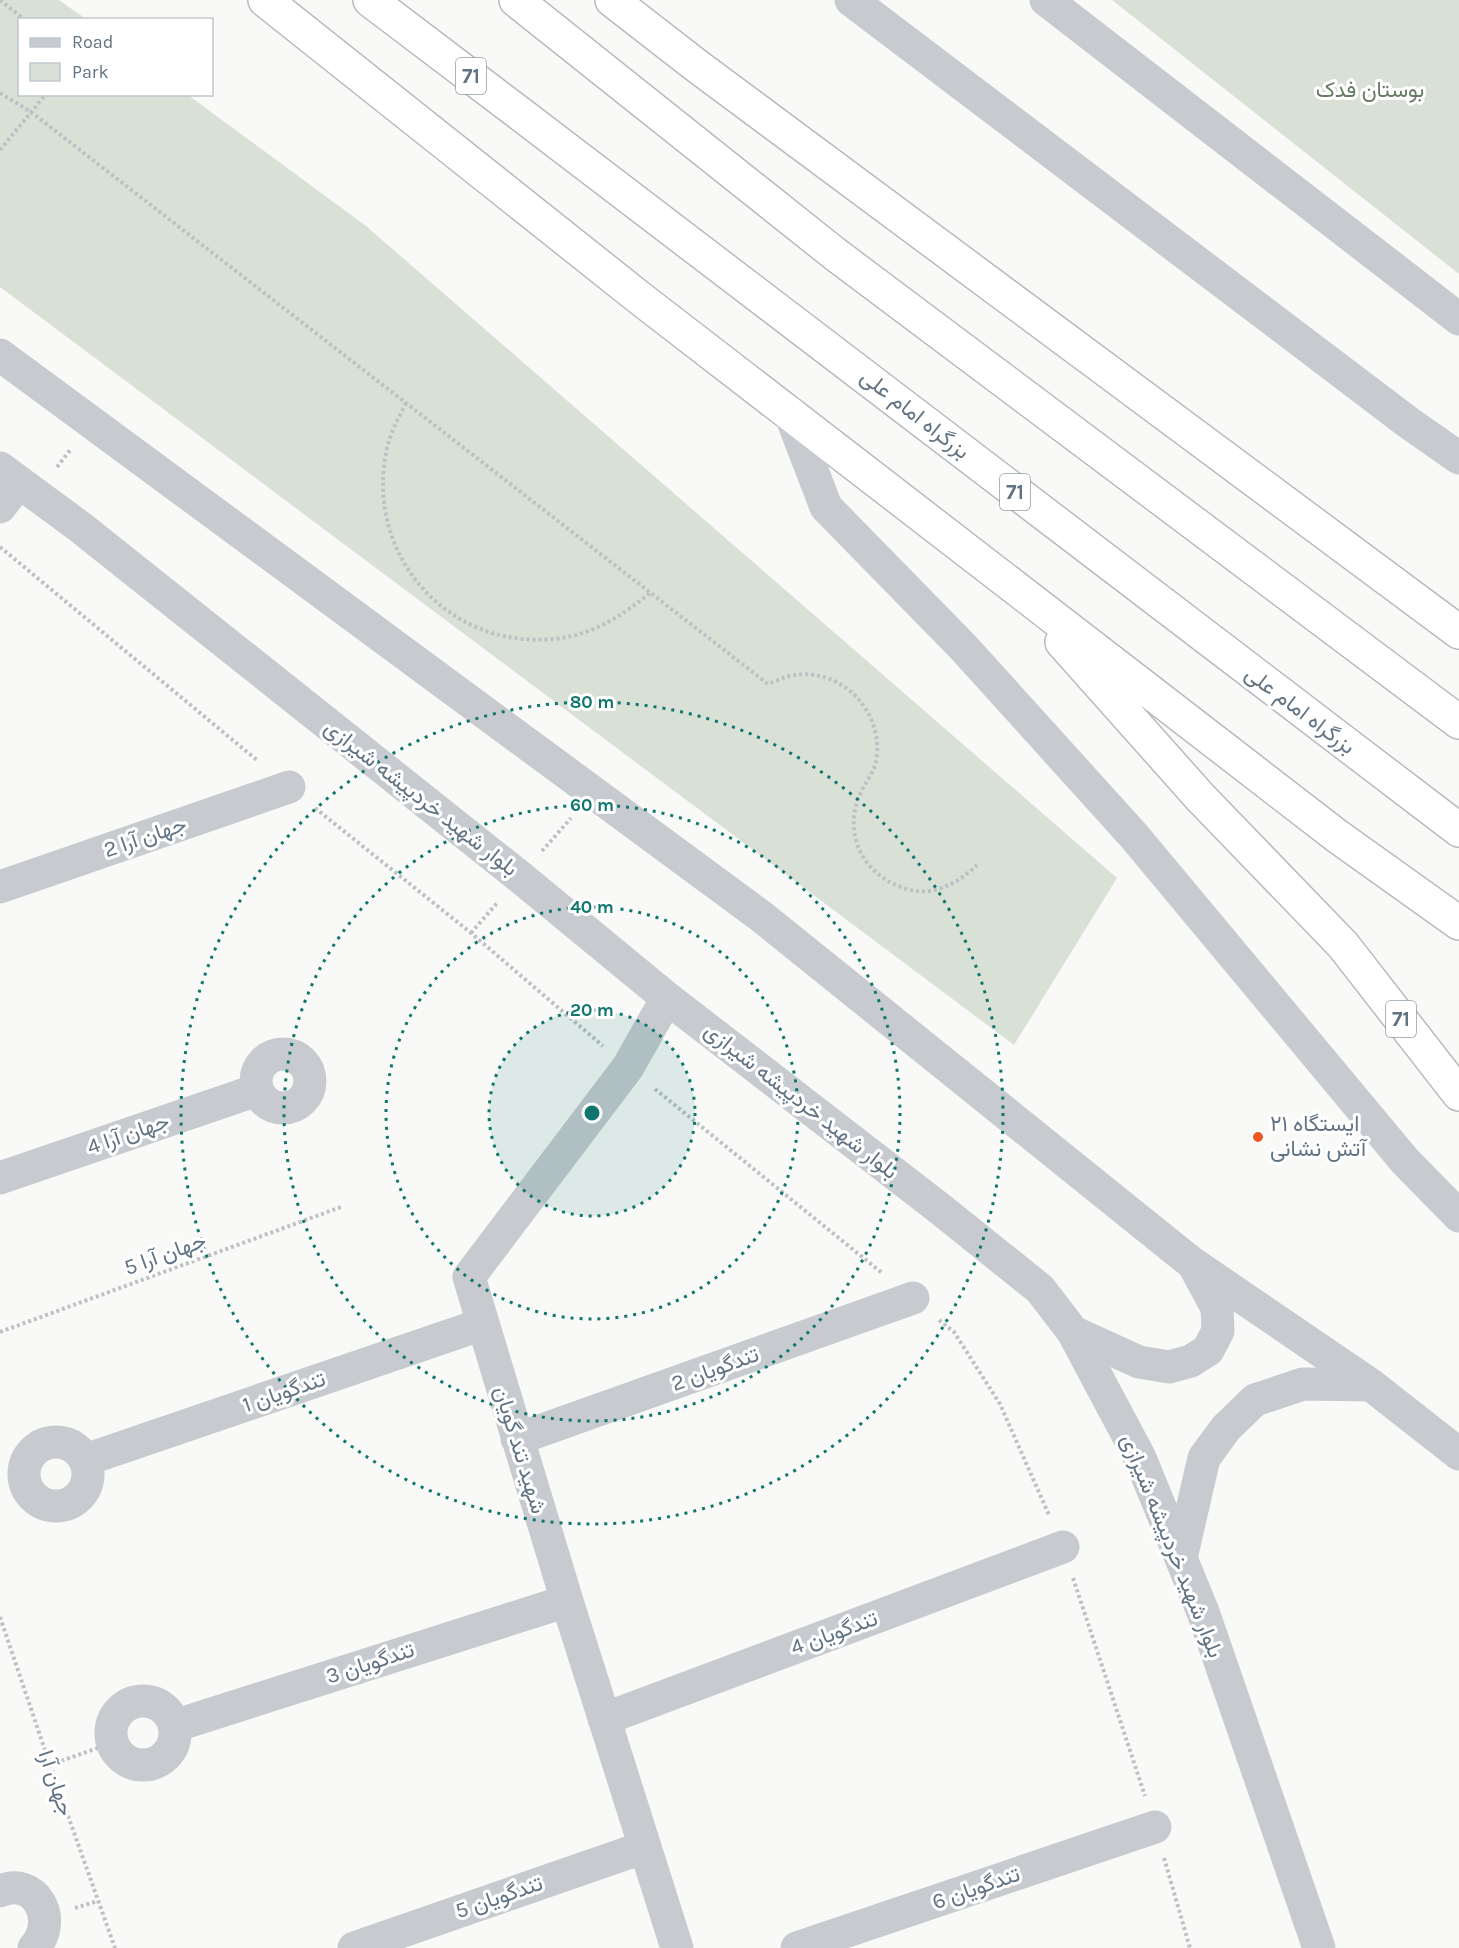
<svg xmlns="http://www.w3.org/2000/svg" width="1459" height="1948" font-family="Karla,Vazirmatn,sans-serif">
  <style>
    .green { fill: #d9e0d6 }
    .lines { fill: none; stroke-linecap: round; stroke-linejoin: round }
    .highway-casing { stroke: #b7bbbf; stroke-width: 36 }
    .path { stroke: #bec1c4; stroke-width: 4; stroke-dasharray: 3 3; stroke-linecap: butt }
    .minor { stroke: #c7cbcf; stroke-width: 33 }
    .highway { stroke: #fff; stroke-width: 33 }
    .ring { fill: none; stroke: #0f766e; stroke-width: 3; stroke-dasharray: 3 6 }
    .poi-dot { fill: #ef5722; stroke: #fff; stroke-width: 2 }
    .labels { text-anchor: middle; dominant-baseline: central; stroke-width: 6; stroke-linejoin: round; paint-order: stroke }
    .shield { fill: #fff; stroke: #919ea9; stroke-width: 1.5 }
    .shield-label { font-size: 21px; font-weight: bold; fill: #627484 }
    .park-label { font-size: 22px; fill: #667b62; stroke: #fff }
    .street-label { font-size: 22px; fill: #627484; stroke: #fff }
    .poi-label { font-size: 22px; fill: #627484; stroke: #fff; text-anchor: start }
    .centre { fill: #0f766e; stroke: #fff; stroke-width: 3 }
    .ring-label { font-size: 18px; text-anchor: middle; font-weight: bold; fill: #0f766e; stroke: #fff; stroke-width: 6; stroke-linejoin: round; paint-order: stroke }
  </style>
  <rect width="100%" height="100%" fill="#f9faf7"/>
  <!-- green -->
  <path class="green" d="M0 0H59L86 19 20 20V94L188 95 366 226 1117 878 1014 1045 0 287Z
    M1112 0H1459V274Z"/>
  <g class="lines">
    <defs>
      <path id="highway" d="M265 0 641 299 1337 836 1459 923
        M370 0C734 275 1094 555 1459 830
        M516 0 835 254 1459 722
        M612 0 697 66 1459 632
        M1062 642 1200 797 1343 945 1459 1094"/>
    </defs>
    <!-- highway casing -->
    <use href="#highway" class="highway-casing"/>
    <!-- path -->
    <path class="path" d="M0 0 25 20
      M0 93 31 112 768 684C774 682 780 679 785 677 836 663 881 706 877 755 876 771 867 779 861 792 841 834 864 877 907 889 934 897 958 883 977 865
      M0 150 46 94
      M406 403C398 419 389 435 386 453 366 556 448 649 553 639 591 636 622 616 650 593
      M57 467 71 449
      M0 547 258 761
      M315 808 471 933 603 1046
      M542 851 571 818
      M471 933 498 902
      M655 1089 882 1273
      M939 1320 954 1332 1000 1404 1049 1515
      M0 1332 341 1207
      M1073 1578 1145 1796
      M0 1617 50 1765 115 1948
      M50 1765 112 1743
      M1164 1858 1190 1948
      M75 1908 98 1901"/>
    <!-- minor -->
    <path class="minor" d="M851 0 1409 423 1459 458
      M1046 0 1459 319
      M0 355 762 917 1192 1263 1371 1385 1459 1454
      M790 413 826 507 964 648 1134 836 1405 1161 1459 1216
      M0 468 80 527 520 877 667 998 939 1208 1040 1289 1073 1332 1140 1458 1203 1612 1319 1948
      M0 507 19 482
      M0 887 289 787
      M667 998 628 1067 469 1277 567 1601 677 1948
      M256 1081a27 27 0 1 1 54 0a27 27 0 1 1-54 0Z
      M0 1178 257 1090
      M1073 1332 1139 1362 1169 1367 1191 1361 1208 1350 1218 1331 1217 1308 1196 1269
      M517 1439 913 1298
      M24 1474a32 32 0 1 1 64 0a32 32 0 1 1-64 0Z
      M85 1460 483 1324
      M1181 1558 1204 1458 1226 1428 1255 1400 1303 1384 1371 1385
      M111 1733a32 32 0 1 1 64 0a32 32 0 1 1-64 0Z
      M604 1719 1063 1547
      M174 1726 567 1601
      M0 1891C34 1876 60 1918 34 1948
      M354 1948 645 1847
      M797 1948 1155 1827"/>
    <!-- highway -->
    <use href="#highway" class="highway"/>
  </g>
  <!-- distance rings -->
  <circle cx="592" cy="1113" r="103" fill="#0f766e" fill-opacity=".12"/>
  <g class="ring">
    <circle cx="592" cy="1113" r="103"/>
    <circle cx="592" cy="1113" r="206"/>
    <circle cx="592" cy="1113" r="308"/>
    <circle cx="592" cy="1113" r="411"/>
  </g>
  <!-- markers -->
  <circle class="poi-dot" cx="1258" cy="1137" r="6"/>
  <g class="labels">
    <!-- shield labels -->
    <g class="shield">
      <rect x="456" y="58" width="30" height="36" rx="4.5"/>
      <rect x="1000" y="474" width="30" height="36" rx="4.5"/>
      <rect x="1386" y="1001" width="30" height="36" rx="4.5"/>
    </g>
    <g class="shield-label">
      <text x="471" y="76">71</text>
      <text x="1015" y="492">71</text>
      <text x="1401" y="1019">71</text>
    </g>
    <!-- park labels -->
    <g class="park-label">
      <text x="1370" y="90">بوستان فدک</text>
    </g>
    <!-- street labels -->
    <g class="street-label">
      <text transform="translate(915 414) rotate(38)">بزرگراه امام علی</text>
      <text transform="translate(1300 710) rotate(37)">بزرگراه امام علی</text>
      <text transform="translate(421 798) rotate(38)">بلوار شهید خردپیشه شیرازی</text>
      <text transform="translate(145 837) rotate(-19)">جهان آرا 2</text>
      <text transform="translate(801 1101) rotate(38)">بلوار شهید خردپیشه شیرازی</text>
      <text transform="translate(128 1134) rotate(-19)">جهان آرا 4</text>
      <text transform="translate(165 1254) rotate(-20)">جهان آرا 5</text>
      <text transform="translate(715 1369) rotate(-20)">تندگویان 2</text>
      <text transform="translate(284 1392) rotate(-19)">تندگویان 1</text>
      <text transform="translate(520 1450) rotate(73)">شهید تند گویان</text>
      <text transform="translate(1172 1546) rotate(68)">بلوار شهید خردپیشه شیرازی</text>
      <text transform="translate(834 1633) rotate(-20)">تندگویان 4</text>
      <text transform="translate(370 1663) rotate(-18)">تندگویان 3</text>
      <text transform="translate(56 1783) rotate(71)">جهان آرا</text>
      <text transform="translate(976 1888) rotate(-19)">تندگویان 6</text>
      <text transform="translate(499 1897) rotate(-19)">تندگویان 5</text>
    </g>
    <!-- poi labels -->
    <g class="poi-label">
      <text x="1270" y="1124">ایستگاه ۲۱<tspan x="1270" dy="25">آتش نشانی</tspan></text>
    </g>
  </g>
  <circle cx="592" cy="1113" r="9" class="centre"/>
  <g class="ring-label">
    <text x="592" y="708">80 m</text>
    <text x="592" y="811">60 m</text>
    <text x="592" y="913">40 m</text>
    <text x="592" y="1016">20 m</text>
  </g>
  <!-- legend -->
  <rect x="18" y="18" width="195" height="78" fill="#ffffff" stroke="#c0c7ce" stroke-width="1.5"/>
  <rect x="30" y="38" width="30" height="9" fill="#c7cbcf" stroke="#c0c7ce" stroke-width="1.5"/>
  <text x="72" y="48" font-size="18" fill="#627484">Road</text>
  <rect x="30" y="63" width="30" height="18" fill="#d9e0d6" stroke="#c0c7ce" stroke-width="1.5"/>
  <text x="72" y="78" font-size="18" fill="#627484">Park</text>
</svg>
